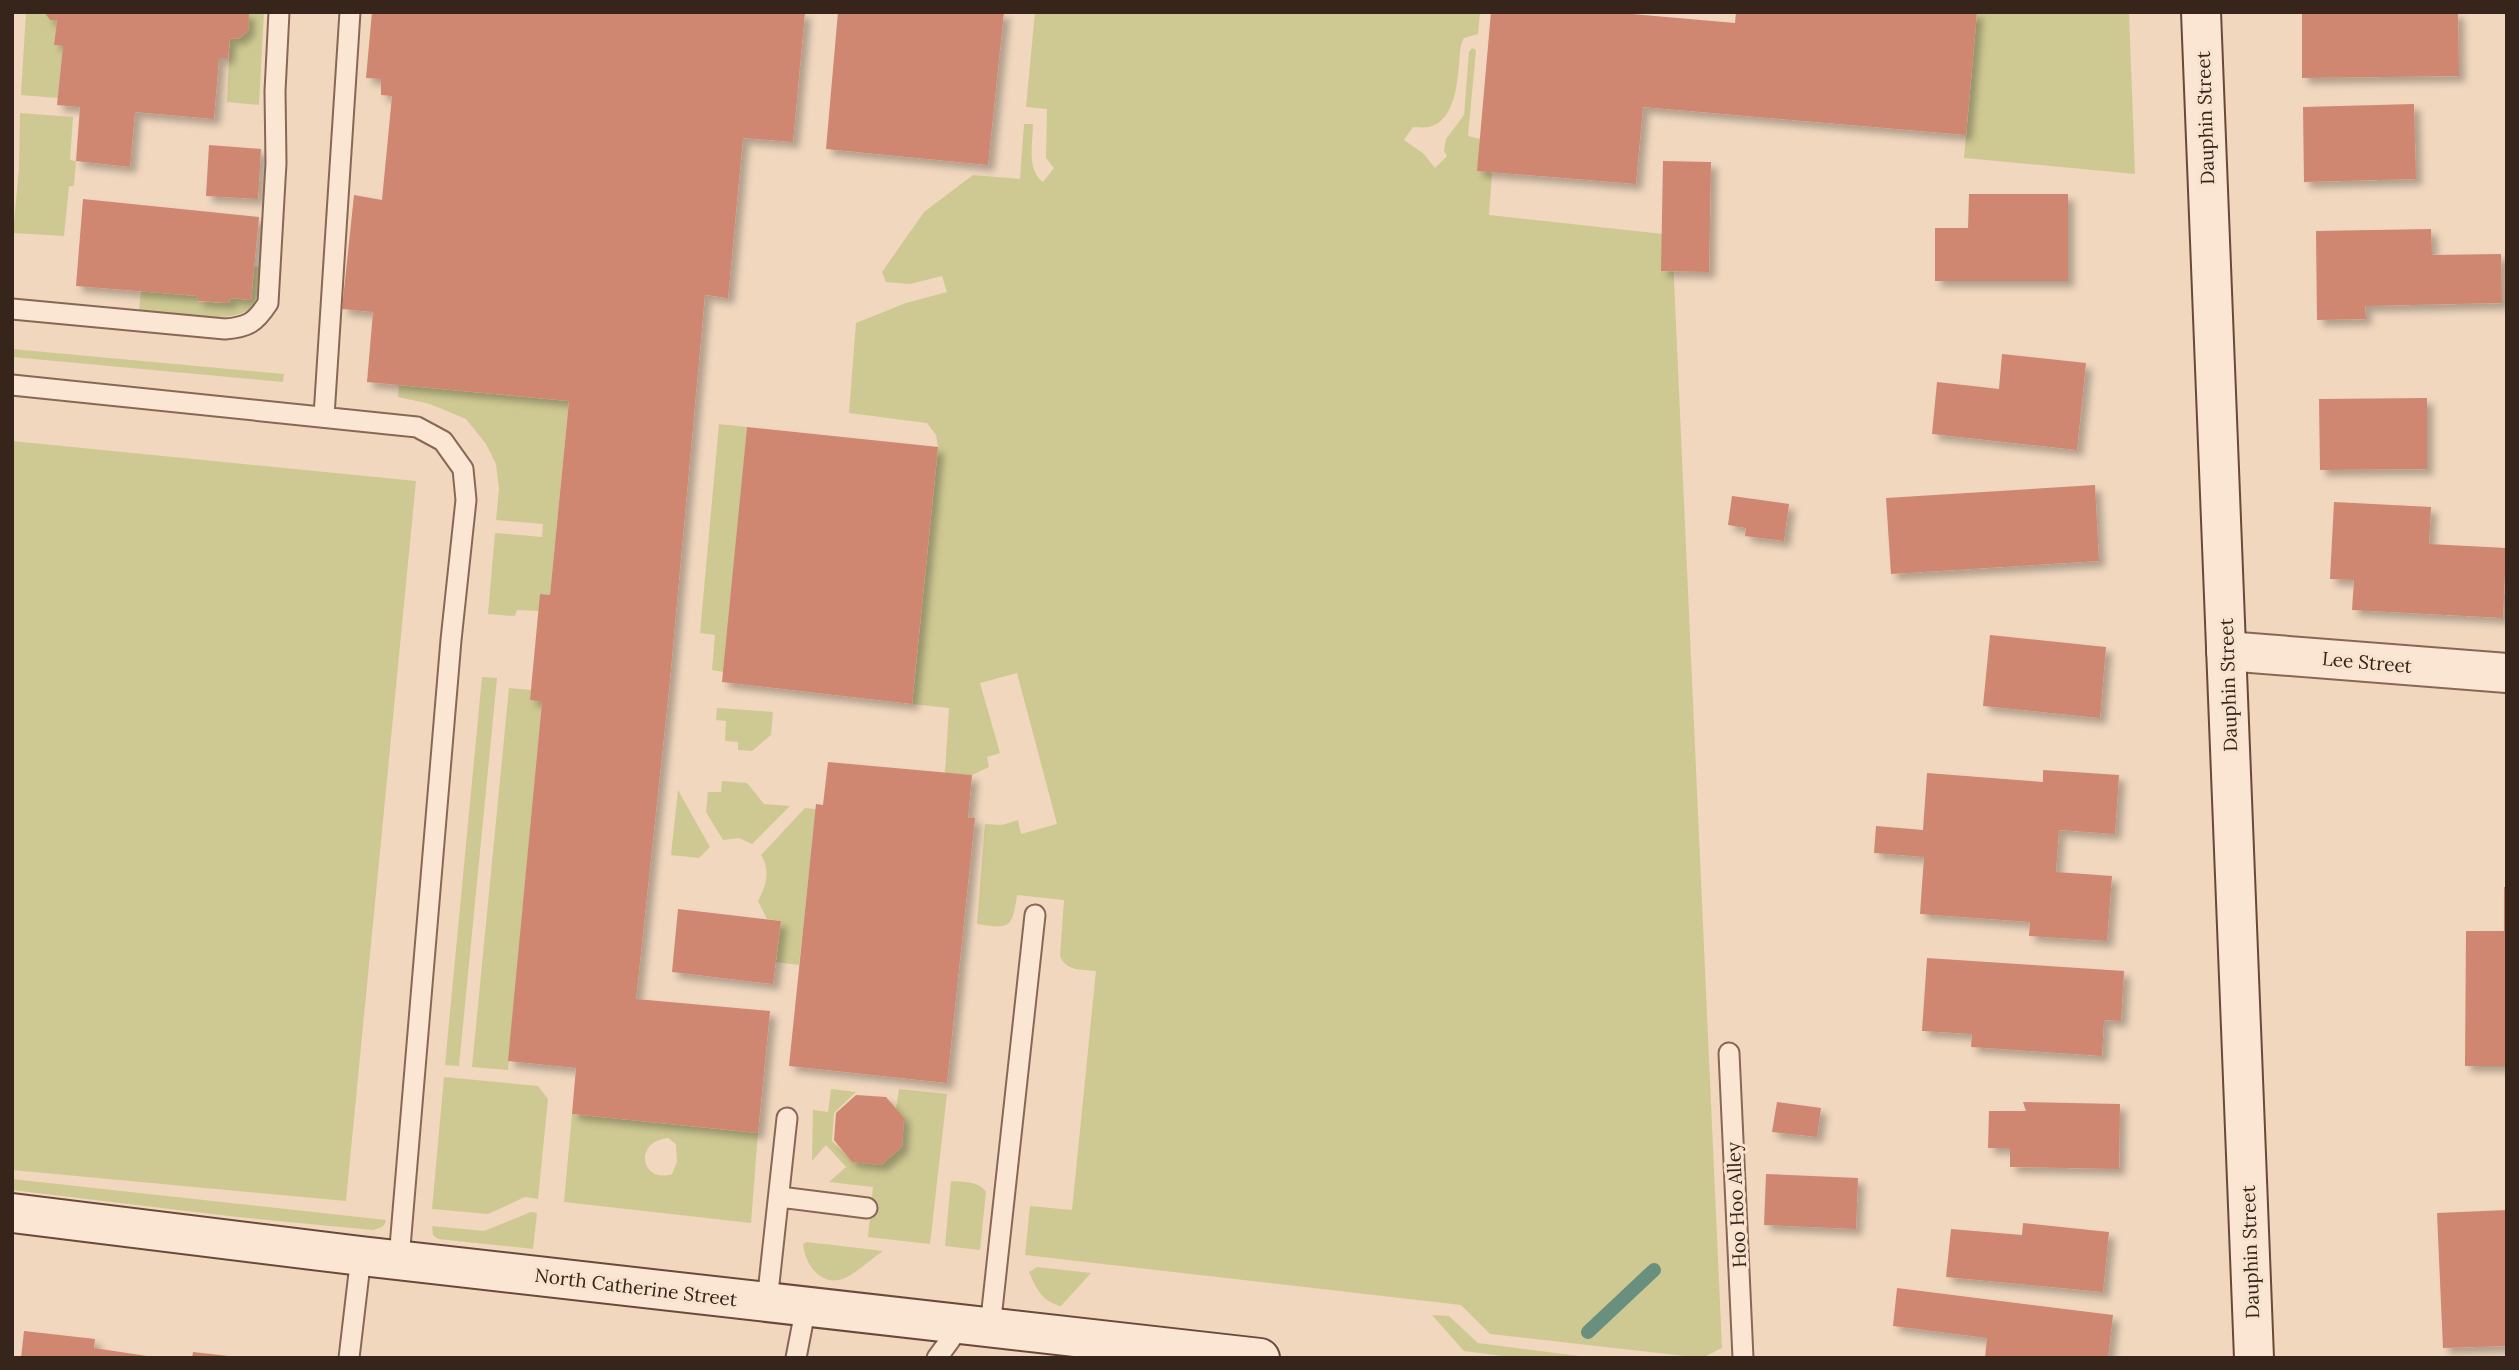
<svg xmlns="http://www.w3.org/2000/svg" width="2519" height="1370" font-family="Lora,serif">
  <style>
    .green { fill: #cec992; fill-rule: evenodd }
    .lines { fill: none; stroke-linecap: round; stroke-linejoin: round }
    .stream { stroke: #698f7e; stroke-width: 14 }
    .building { fill: #d08772; filter: url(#shadow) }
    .lane-casing { stroke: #896756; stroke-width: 23 }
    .street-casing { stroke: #896756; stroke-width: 42 }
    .secondary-casing { stroke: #6a493a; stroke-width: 42 }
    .lane { stroke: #fae6d2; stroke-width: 19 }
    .street { stroke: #fae6d2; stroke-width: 38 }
    .secondary { stroke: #fae6d2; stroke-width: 38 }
    .labels { text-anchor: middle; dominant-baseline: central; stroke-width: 6; stroke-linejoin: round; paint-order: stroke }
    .street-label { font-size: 19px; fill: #37241b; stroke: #f7e3ce }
  </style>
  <defs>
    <filter id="shadow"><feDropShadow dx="6" dy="6" stdDeviation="3.5" flood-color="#0004"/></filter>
  </defs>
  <rect width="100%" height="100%" fill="#f0d7be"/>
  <!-- green -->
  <path class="green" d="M26 12H44L50 20H57L54 45 63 46 58 98 21 95Z
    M247 12H264L259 105 227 102 230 38 238 39 248 31Z
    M1035 12H1480L1478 34 1464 38C1459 46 1460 56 1459 65 1457 86 1454 121 1429 127 1424 128 1418 127 1413 127L1404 140 1424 154 1435 168 1447 156 1444 151 1446 139 1464 115 1469 52 1472 48 1476 50 1468 136 1480 139 1492 172 1489 215 1672 235 1722 1348 1702 1358 1490 1334 1461 1305 1025 1255 1030 1206 1072 1210 1096 971C1081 969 1067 972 1060 956L1064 900 1017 895C1012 929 1010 929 977 924L985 824 1002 825 1018 820 1021 834 1057 824 1017 673 980 683 1000 753 987 757 989 767 972 775 945 773 949 708 912 704 938 447 936 435 927 423 849 413 856 323 906 303 947 292 942 276 910 284 886 282 882 272 924 212 973 175 1020 179 1024 124H1033C1033 143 1026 169 1043 182L1054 168 1046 158 1047 109 1026 107Z
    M1977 12H2129L2135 174 1964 158Z
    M20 113 73 117 70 160 76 161 74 186H69L64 236 13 233 19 168Z
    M254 266 261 267C260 281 260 299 249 309 231 325 164 313 139 311L141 291 198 296V302L229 303 230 298 251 300Z
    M12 349 284 374 283 382 12 357Z
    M399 385 569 401 550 595H540L539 611 517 610 515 616 488 614 495 533 542 537 543 524 496 520 499 489 496 464 486 444 466 419 430 404 398 397Z
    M719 424 747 427 724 672 712 670 715 635 700 633Z
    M12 441 416 481 346 1201 12 1170Z
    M482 677 497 678 459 1066 445 1065Z
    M509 688 531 690 530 700 542 702 508 1070 472 1067Z
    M717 708 773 712 771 735 752 751 738 750V742L725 741 726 721 716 720Z
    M722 781 747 783 764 804 790 806 752 844 739 838 723 840 706 812 708 792H721Z
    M678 790 710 847 699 858 671 855Z
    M805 808 816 809 799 965 776 962 781 921 767 919 758 901C766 886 771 871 761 855Z
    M444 1077 538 1086 548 1099 538 1199 525 1197 488 1214 432 1209Z
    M831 1089 856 1092 834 1113 832 1141 849 1158 896 1109 899 1089 947 1094 930 1244 868 1237 873 1187 829 1182 846 1167 826 1145 812 1161 813 1110 828 1112Z
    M572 1114 758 1133 751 1223 564 1202ZM668 1138 676 1144 677 1162 672 1174C642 1184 632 1142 668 1138Z
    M12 1179 386 1220C385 1227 380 1228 373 1230L237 1217 12 1190Z
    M951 1181C963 1182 979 1181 986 1192L980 1250 945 1246Z
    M531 1212 537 1213 533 1249 438 1239 433 1235 432 1226 484 1231Z
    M807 1242 883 1251C871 1259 858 1272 845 1278 822 1288 805 1265 803 1244Z
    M1037 1267 1091 1273 1061 1306C1042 1302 1036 1288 1029 1272Z
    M1432 1315 1449 1316 1478 1343 1595 1358H1519L1464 1351Z"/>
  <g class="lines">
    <!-- stream -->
    <path class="stream" d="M1588 1332 1654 1270"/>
  </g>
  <!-- building -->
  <path class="building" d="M44 12H247L249 14 248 31 238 39 230 38 228 58H219L214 119 135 112 130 167 76 161 80 107 57 105 63 46 54 45 57 20H50Z
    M372 12H805L793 142 743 138 728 298 705 295 669 690 636 999 770 1011 758 1133 572 1114 576 1068 508 1061 542 702 530 700 540 594 550 595 569 401 367 382 373 312 342 309 354 195 382 200 392 96 381 95V79L366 78Z
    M838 12H1004L988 165 826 149Z
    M1491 12H1609L1735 23 1736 12H1977L1966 135 1643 107 1636 184 1477 171Z
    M2302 12H2458L2459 76 2302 78Z
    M2414 104 2416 179 2304 182 2303 107Z
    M209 145 261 149 258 199 206 196Z
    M1663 161 1711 162 1709 272 1661 271Z
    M1969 194H2068V281H1935V228H1968Z
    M83 199 259 217 251 300 230 298 229 303 197 301 198 296 76 286Z
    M2431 229 2432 255 2501 254 2502 303 2365 306 2366 319 2317 320 2316 231Z
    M2002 354 2086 363 2077 450 1932 434 1937 382 1999 389Z
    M2427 398V469L2320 470 2319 399Z
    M747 427 938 447 912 704 722 682Z
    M2095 485 2099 561 1891 574 1886 498Z
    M1732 496 1789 504 1784 541 1745 536 1746 528 1728 525Z
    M2334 502 2431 507 2429 544 2506 548 2503 618 2352 610 2354 580 2330 579Z
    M1990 635 2106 647 2100 718 1983 706Z
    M828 762 972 775 968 818H975L947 1083 789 1066 816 804 823 805Z
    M2043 770 2119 775 2115 834 2059 830 2056 872 2112 876 2107 941 2029 936 2030 922 1920 914 1924 857 1874 853 1876 826 1923 830 1927 773 2043 782Z
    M2504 887H2507V1066H2465L2466 931H2504Z
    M678 909 781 921 773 984 672 972Z
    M1927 958 2124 971 2121 1021 2104 1020 2102 1056 1971 1047 1972 1034 1922 1031Z
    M856 1095 886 1097 904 1118 902 1147 881 1165 852 1162 834 1140 836 1113Z
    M1777 1102 1821 1108 1817 1137 1772 1132Z
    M2023 1102 2120 1104 2119 1169 2010 1167V1148H1988L1989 1111H2026Z
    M1766 1174 1858 1178 1856 1229 1764 1225Z
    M2507 1210V1346L2443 1348 2437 1213Z
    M2023 1223 2109 1232 2103 1292 1946 1277 1951 1229 2022 1235Z
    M1897 1288 2113 1315 2108 1358H1985L1987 1338 1893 1326Z
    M24 1331 95 1339 94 1348 160 1358H21Z
    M193 1352 228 1356V1358H192Z"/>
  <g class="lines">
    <defs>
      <path id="lane" d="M12 309 225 329C248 327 255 323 268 303L276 163 275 91 279 12
        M12 385 417 427 443 441 463 469 466 500 451 640 399 1259
        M324 416 350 12
        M1729 1053 1743 1358
        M780 1197 867 1208
        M767 1302 787 1118
        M990 1328 1035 915
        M349 1358 361 1256
        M796 1358 806 1306
        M937 1358 961 1325"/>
      <path id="street" d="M2226 651 2507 673"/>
      <path id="secondary" d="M2201 12 2254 1358
        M12 1213 361 1256 1260 1358"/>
    </defs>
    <!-- lane casing -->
    <use href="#lane" class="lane-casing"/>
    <!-- street casing -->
    <use href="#street" class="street-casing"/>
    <!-- secondary casing -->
    <use href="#secondary" class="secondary-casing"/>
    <!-- lane -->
    <use href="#lane" class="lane"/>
    <!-- street -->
    <use href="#street" class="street"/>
    <!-- secondary -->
    <use href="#secondary" class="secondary"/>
  </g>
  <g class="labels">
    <!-- street labels -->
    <g class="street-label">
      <text transform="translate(2205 118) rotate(-92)">Dauphin Street</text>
      <text transform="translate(2367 662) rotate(5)">Lee Street</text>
      <text transform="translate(2228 685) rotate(-92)">Dauphin Street</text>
      <text transform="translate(1736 1205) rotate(-93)">Hoo Hoo Alley</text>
      <text transform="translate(2250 1252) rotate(-92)">Dauphin Street</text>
      <text transform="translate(636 1287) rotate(7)">North Catherine Street</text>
    </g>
  </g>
  <!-- border -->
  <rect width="2519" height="1370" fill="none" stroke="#37241b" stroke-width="28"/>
</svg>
